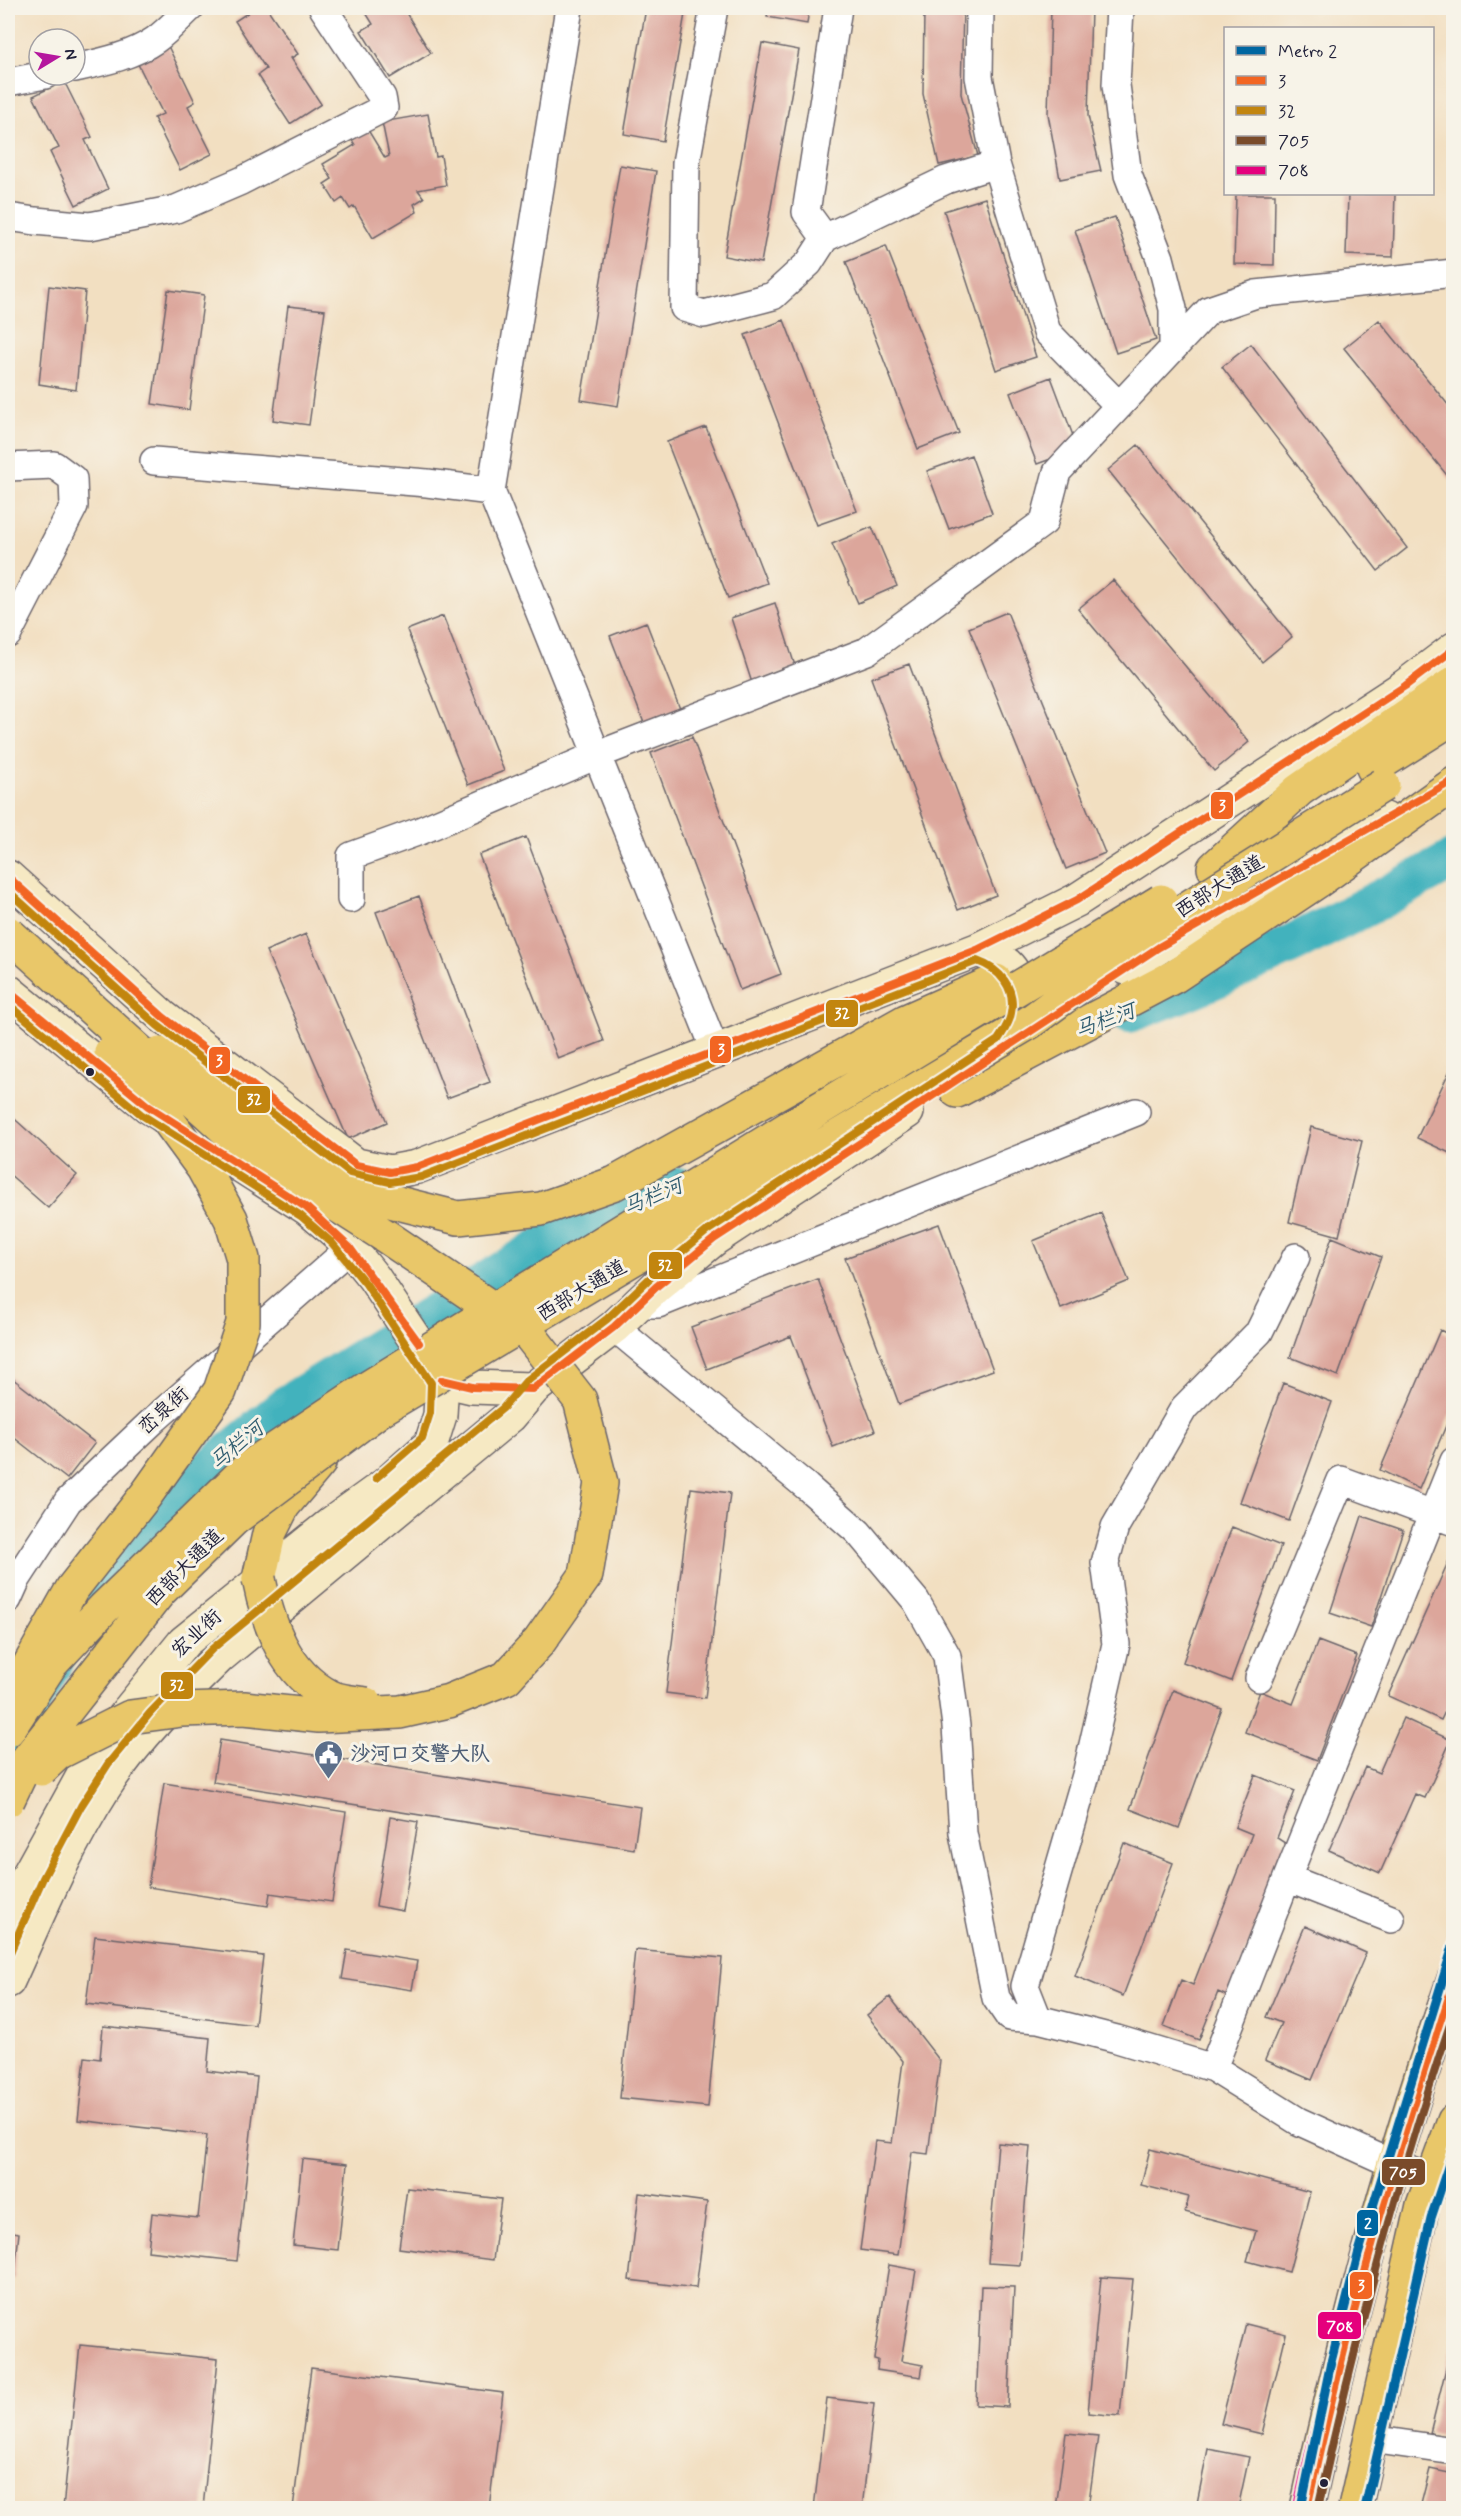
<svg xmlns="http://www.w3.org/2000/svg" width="1461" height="2516" font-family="Mynerve,'LXGW WenKai TC',sans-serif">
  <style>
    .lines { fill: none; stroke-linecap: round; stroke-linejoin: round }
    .river { stroke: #43b2bd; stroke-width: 40 }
    .building { fill: #dca69b }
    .street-casing { stroke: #6b646a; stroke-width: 30 }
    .secondary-casing { stroke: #6b646a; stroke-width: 36 }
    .primary-casing { stroke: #6b646a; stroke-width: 36 }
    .highway-casing { stroke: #6b646a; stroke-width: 36 }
    .street { stroke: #fff; stroke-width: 27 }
    .secondary { stroke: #f6e9c3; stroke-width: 33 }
    .primary { stroke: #e9c769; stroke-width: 33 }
    .highway { stroke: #e9c769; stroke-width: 33 }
    .highway-bridge-casing { stroke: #6b646a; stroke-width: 36; stroke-linecap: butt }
    .highway-bridge { stroke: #e9c769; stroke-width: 33 }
    .bus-1-casing { stroke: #f7f3e8; stroke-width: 12 }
    .bus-2-casing { stroke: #f7f3e8; stroke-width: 12 }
    .bus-3-casing { stroke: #f7f3e8; stroke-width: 12 }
    .bus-4-casing { stroke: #f7f3e8; stroke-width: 12 }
    .bus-1 { stroke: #f26522; stroke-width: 8 }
    .bus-2 { stroke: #c2850f; stroke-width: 8 }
    .bus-3 { stroke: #7a4b2a; stroke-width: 8 }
    .bus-4 { stroke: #e5007d; stroke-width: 8 }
    .metro-1-casing { stroke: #f7f3e8; stroke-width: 14 }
    .metro-1 { stroke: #0066a1; stroke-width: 9 }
    .bus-dot { fill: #22223b; stroke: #f7f3e8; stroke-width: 2 }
    .labels { text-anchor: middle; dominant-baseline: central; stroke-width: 6; stroke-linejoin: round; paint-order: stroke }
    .street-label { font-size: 20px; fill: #22223b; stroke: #f7f3e8 }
    .service-label { font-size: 20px; font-weight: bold; fill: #4e5e75; stroke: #f7f3e8; text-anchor: start }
    .water-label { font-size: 21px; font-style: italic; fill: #2f5c6f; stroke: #f7f3e8 }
    .line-badge { stroke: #f7f3e8; stroke-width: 2 }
    .badge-label { font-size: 16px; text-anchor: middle; font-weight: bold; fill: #fff }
  </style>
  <rect width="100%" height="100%" fill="#f7f3e8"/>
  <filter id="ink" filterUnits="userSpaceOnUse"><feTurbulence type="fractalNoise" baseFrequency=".0167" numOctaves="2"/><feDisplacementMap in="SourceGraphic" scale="12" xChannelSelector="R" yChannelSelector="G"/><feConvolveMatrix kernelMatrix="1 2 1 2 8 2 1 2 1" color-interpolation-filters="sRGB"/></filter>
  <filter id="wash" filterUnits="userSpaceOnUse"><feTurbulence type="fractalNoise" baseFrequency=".008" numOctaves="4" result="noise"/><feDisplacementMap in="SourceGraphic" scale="24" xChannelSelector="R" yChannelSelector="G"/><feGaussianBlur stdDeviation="1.35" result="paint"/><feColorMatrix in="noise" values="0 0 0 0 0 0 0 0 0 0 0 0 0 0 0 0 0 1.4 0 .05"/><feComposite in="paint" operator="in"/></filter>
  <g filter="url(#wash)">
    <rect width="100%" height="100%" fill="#f2dfc1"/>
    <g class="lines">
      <!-- river -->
      <path class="river" d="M1129 1013C1242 972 1349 918 1454 859
        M8 1748 88 1596 156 1513 288 1404 556 1238 678 1187"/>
    </g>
    <g id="blocks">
      <!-- building -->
      <path class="building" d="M255 8H267L298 54 291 58 321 104 290 124 258 75 266 69 235 21Z
        M363 8H403L431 53 390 78 361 31 373 24Z
        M646 8H686L663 141 624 134Z
        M769 8H809L807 24 767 17Z
        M924 8H963L961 94 978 156 939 165 923 94Z
        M1051 8H1091L1088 116 1101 171 1060 179 1048 114Z
        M762 43 799 50 761 263 724 256Z
        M168 46 195 102 188 106 212 154 180 170 154 118 163 114 137 62Z
        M64 81 92 137 85 140 108 189 76 205 50 152 59 148 33 96Z
        M428 114 436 157 441 156 446 185 418 190 424 198 414 204 417 212 373 238 354 206 350 209 343 198 336 203 324 184 332 179 323 164 355 145 352 140 368 130 385 158 389 156 382 122Z
        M620 165 656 171 618 406 581 400Z
        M1236 194H1275L1274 265 1234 264Z
        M1348 194H1395L1393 257 1346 255Z
        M985 198 1036 357 996 370 944 211Z
        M1115 217 1156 340 1116 353 1075 230Z
        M886 246 959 433 918 449 846 262Z
        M49 286 85 291 76 390 39 384Z
        M168 290 204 295 189 410 152 404Z
        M288 306 325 310 309 425 273 420Z
        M784 320 857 511 817 525 745 335Z
        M1379 320 1454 412V484L1344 348Z
        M1251 344 1407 548 1378 571 1222 367Z
        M1051 377 1078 449 1037 464 1010 393Z
        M706 427 767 583 728 598 667 442Z
        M1138 445 1292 637 1262 662 1108 470Z
        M971 455 992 513 949 529 927 471Z
        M872 527 897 586 858 603 832 544Z
        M1113 580 1249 742 1214 771 1078 609Z
        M775 603 796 669 752 683 731 618Z
        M1007 612 1105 853 1066 869 969 628Z
        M443 616 504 771 468 785 407 630Z
        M646 622 680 709 644 723 610 636Z
        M909 664 996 895 958 910 871 678Z
        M692 737 781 974 740 990 651 753Z
        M526 837 604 1041 558 1059 479 855Z
        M419 896 490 1082 447 1098 376 912Z
        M306 934 387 1122 348 1139 266 951Z
        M1454 1062V1155L1417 1138Z
        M8 1113 77 1175 48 1208 8 1173Z
        M1311 1127 1362 1141 1339 1236 1289 1222Z
        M1101 1213 1129 1281 1061 1309 1033 1241Z
        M939 1224 993 1370 899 1404 845 1258Z
        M1332 1237 1381 1257 1338 1376 1290 1357Z
        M818 1279 875 1431 833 1447 791 1336 707 1369 691 1327Z
        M1440 1330 1454 1337V1407L1419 1489 1380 1470Z
        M8 1375 95 1443 67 1479 8 1433Z
        M1283 1383 1332 1402 1289 1521 1240 1502Z
        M691 1488 730 1493 705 1698 666 1693Z
        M1362 1516 1403 1530 1371 1627 1330 1613Z
        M1232 1527 1281 1546 1231 1681 1183 1662Z
        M1454 1549V1692L1441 1720 1388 1696Z
        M1318 1641 1357 1656 1317 1760 1245 1732 1260 1691 1293 1704Z
        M1173 1690 1222 1709 1179 1828 1130 1809Z
        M1403 1718 1451 1740 1425 1798 1415 1794 1380 1873 1329 1850 1365 1767 1379 1773Z
        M220 1740 640 1807 634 1849 213 1782Z
        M1255 1775 1295 1791 1277 1838 1288 1845 1229 1997 1218 1992 1199 2040 1164 2026 1181 1980 1193 1985 1252 1834 1235 1827Z
        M164 1783 346 1812 332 1902 270 1893 268 1906 148 1887Z
        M390 1817 418 1822 403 1911 376 1906Z
        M1124 1843 1173 1863 1123 1996 1075 1976Z
        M1305 1926 1366 1953 1312 2080 1265 2060 1281 2023 1266 2017Z
        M95 1936 263 1956 255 2025 86 2004Z
        M347 1950 417 1961 412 1990 342 1979Z
        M635 1950 722 1958 708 2107 620 2098Z
        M890 1997 940 2061 928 2154 912 2152 898 2255 860 2250 875 2141 892 2143 903 2061 867 2015Z
        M103 2026 210 2038 207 2071 257 2077 237 2261 148 2251 152 2213 198 2218 207 2135 78 2120 85 2057 100 2059Z
        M998 2143 1030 2146 1020 2265 988 2263Z
        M1150 2149 1310 2192 1289 2272 1247 2261 1256 2231 1185 2212 1189 2197 1141 2185Z
        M302 2159 347 2164 338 2250 293 2245Z
        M407 2188 501 2199 493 2260 399 2248Z
        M639 2193 707 2202 696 2288 629 2280Z
        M8 2231 19 2233 14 2279 8 2278Z
        M889 2265 916 2270 901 2361 923 2365 921 2377 877 2370 878 2360 874 2359Z
        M1101 2277 1133 2279 1120 2416 1088 2413Z
        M981 2286 1014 2287 1008 2407 976 2405Z
        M1246 2324 1286 2334 1262 2434 1221 2424Z
        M1453 2340H1454V2439L1430 2433Z
        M80 2345 218 2359 203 2508H63Z
        M311 2368 503 2393 489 2508H293Z
        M827 2398 874 2404 862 2508H814Z
        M1066 2433 1098 2436 1088 2508H1056Z
        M1208 2449 1249 2457 1238 2508H1196Z
        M1430 2469 1454 2474V2508H1420Z"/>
    </g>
  </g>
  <g filter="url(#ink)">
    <use href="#blocks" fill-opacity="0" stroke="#6b646a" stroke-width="1.5"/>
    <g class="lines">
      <defs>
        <path id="street" d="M569 8 491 491 716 1052
          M714 8 686 163 684 308 704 314 773 296 809 263 825 238 946 180 996 164
          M980 8 979 77 996 164 1047 332 1119 406
          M1120 8 1116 85 1128 175 1160 258 1173 309V348
          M75 68C102 62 132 56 155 40 168 31 179 18 190 8
          M8 82 45 75
          M8 217 35 221 90 226 176 209 241 181 384 108 382 97 323 8
          M825 238 806 212 838 8
          M154 461 427 483 491 491
          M8 467 54 465 73 479 74 506 8 634
          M351 899V856L420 831 597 755 867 651 1044 522 1057 472 1209 310 1256 294 1454 273
          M638 1304H658L1136 1112
          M614 1327 807 1487 858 1532 916 1601 947 1656 956 1726 963 1833 996 1998 1009 2017 1038 2019 1117 2039 1213 2068 1298 2121 1395 2165 1454 2186
          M8 1599 17 1579 68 1501 156 1418 350 1248
          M1259 1678 1341 1480 1454 1522
          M1287 1878 1391 1919
          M1038 2019 1025 1986 1086 1775 1116 1644 1105 1563 1115 1527 1184 1408 1259 1332 1296 1257
          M1213 2068 1287 1878 1454 1461
          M1371 2439 1454 2451"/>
        <path id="secondary" d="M8 877 163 1017 356 1165 390 1172 417 1167 977 950 1077 900 1405 686 1454 649
          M977 950C1003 958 1016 966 1020 994 1022 1001 1023 1011 1021 1018 1018 1028 1011 1038 1006 1047
          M1126 968 1159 947 1385 819
          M8 991 148 1106 307 1208 340 1236 374 1278 442 1380 440 1415 431 1444 386 1484 332 1523 184 1642 99 1747 8 1912
          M442 1380 472 1387 533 1389
          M8 1981C38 1915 65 1849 104 1788 135 1739 177 1698 219 1657L510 1416 533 1389 614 1327 657 1286 714 1239 907 1112"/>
        <path id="primary" d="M1307 2508C1345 2330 1393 2151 1454 1979
          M1355 2508 1423 2205 1454 2121"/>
        <path id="highway" d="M1373 768 1454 717
          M1214 868 1299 790 1454 683
          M957 1091 1175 976 1318 881 1454 784
          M259 1579 269 1534 283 1506 319 1463"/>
      </defs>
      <!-- street casing -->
      <use href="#street" class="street-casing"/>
      <!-- secondary casing -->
      <use href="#secondary" class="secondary-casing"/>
      <!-- primary casing -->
      <use href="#primary" class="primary-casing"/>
      <!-- highway casing -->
      <use href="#highway" class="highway-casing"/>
      <!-- street -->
      <use href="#street" class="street"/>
      <!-- secondary -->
      <use href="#secondary" class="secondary"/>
      <!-- primary -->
      <use href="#primary" class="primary"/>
      <!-- highway -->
      <use href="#highway" class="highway"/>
      <defs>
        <path id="highway-bridge" d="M8 933 243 1145 387 1237 527 1332 580 1400 601 1483 586 1575 539 1642 506 1678 449 1701 400 1712 319 1716 244 1708 182 1710 130 1717 58 1753 41 1769
          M160 1054 211 1081 370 1196 458 1218 541 1209 615 1183 906 1021 996 981
          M259 1579C268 1624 285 1673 329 1696 339 1702 355 1702 366 1704
          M23 1676 72 1589 146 1495 220 1391 243 1323V1259L231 1219 203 1168 140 1082 111 1052
          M8 1730 51 1664 104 1608 249 1467 369 1387 816 1111 1161 901
          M8 1800 27 1760 160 1591 234 1519 381 1409 1030 1022 1170 919 1383 785"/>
      </defs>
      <!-- highway-bridge casing -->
      <use href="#highway-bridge" class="highway-bridge-casing"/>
      <!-- highway-bridge -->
      <use href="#highway-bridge" class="highway-bridge"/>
      <defs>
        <path id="bus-1" d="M8 877 163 1017 356 1165 390 1172 417 1167 977 950 1077 900 1405 686 1454 649
          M8 991 148 1106 307 1208 350 1248 419 1343
          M442 1380 472 1387 533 1389 614 1327 657 1286 714 1239 1159 947 1454 780
          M1307 2508C1346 2329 1394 2154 1454 1980"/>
        <path id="bus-2" d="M8 891 157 1025 350 1173 390 1182 421 1177 977 961C1000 969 1016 988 1011 1013 1010 1023 1003 1032 998 1040L707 1231 650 1278 607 1319 526 1381 503 1408 212 1649 150 1713 108 1764 81 1806 43 1878 8 1957
          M8 1004 142 1115 301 1216 332 1243 366 1284 431 1383 430 1413 422 1438 376 1478"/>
        <path id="bus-3" d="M1318 2508C1355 2341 1398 2175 1454 2013"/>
        <path id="bus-4" d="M1297 2506C1336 2326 1384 2150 1444 1976"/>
      </defs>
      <!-- bus-1 casing -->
      <use href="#bus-1" class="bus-1-casing"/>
      <!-- bus-2 casing -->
      <use href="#bus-2" class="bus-2-casing"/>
      <!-- bus-3 casing -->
      <use href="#bus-3" class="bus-3-casing"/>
      <!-- bus-4 casing -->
      <use href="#bus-4" class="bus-4-casing"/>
      <!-- bus-1 -->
      <use href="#bus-1" class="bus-1"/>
      <!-- bus-2 -->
      <use href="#bus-2" class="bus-2"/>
      <!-- bus-3 -->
      <use href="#bus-3" class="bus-3"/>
      <!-- bus-4 -->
      <use href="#bus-4" class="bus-4"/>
      <defs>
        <path id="metro-1" d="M1301 2508 1331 2362 1358 2255 1454 1943
          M1365 2508 1431 2218 1454 2149"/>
      </defs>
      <!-- metro-1 casing -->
      <use href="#metro-1" class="metro-1-casing"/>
      <!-- metro-1 -->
      <use href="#metro-1" class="metro-1"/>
    </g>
  </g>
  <!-- icons -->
  <defs>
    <symbol id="civic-pin" viewBox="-11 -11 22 30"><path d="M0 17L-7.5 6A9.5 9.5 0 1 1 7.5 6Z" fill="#5c6f8a" stroke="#f7f3e8"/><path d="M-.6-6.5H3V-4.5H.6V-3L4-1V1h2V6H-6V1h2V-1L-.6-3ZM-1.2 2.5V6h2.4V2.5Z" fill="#fff"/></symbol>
  </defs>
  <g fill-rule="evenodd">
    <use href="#civic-pin" x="312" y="1738" width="33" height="45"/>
  </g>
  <!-- markers -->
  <g class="bus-dot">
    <circle cx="90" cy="1072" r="5"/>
    <circle cx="1324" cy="2483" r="5"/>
  </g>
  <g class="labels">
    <!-- street labels -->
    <g class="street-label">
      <text transform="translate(1220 887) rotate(-32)">西部大通道</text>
      <text transform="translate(582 1291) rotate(-31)">西部大通道</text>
      <text transform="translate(164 1411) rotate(-42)">峦泉街</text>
      <text transform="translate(185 1568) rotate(-45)">西部大通道</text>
      <text transform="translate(197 1634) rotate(-43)">宏业街</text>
    </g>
    <!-- service labels -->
    <g class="service-label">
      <text x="350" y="1754">沙河口交警大队</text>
    </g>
    <!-- water labels -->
    <g class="water-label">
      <text transform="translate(1105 1021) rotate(-20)">马栏河</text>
      <text transform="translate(653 1197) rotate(-23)">马栏河</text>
      <text transform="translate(237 1446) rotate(-40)">马栏河</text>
    </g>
  </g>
  <g class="line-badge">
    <rect x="1210" y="791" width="24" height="29" rx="6" fill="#f26522"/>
    <rect x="825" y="999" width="34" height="29" rx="6" fill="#c2850f"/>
    <rect x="709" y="1035" width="23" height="29" rx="6" fill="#f26522"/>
    <rect x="208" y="1046" width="23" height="29" rx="6" fill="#f26522"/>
    <rect x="237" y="1085" width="34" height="29" rx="6" fill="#c2850f"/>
    <rect x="648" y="1251" width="35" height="29" rx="6" fill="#c2850f"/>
    <rect x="160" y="1671" width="34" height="29" rx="6" fill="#c2850f"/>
    <rect x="1381" y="2158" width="45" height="28" rx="6" fill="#7a4b2a"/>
    <rect x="1356" y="2209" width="23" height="28" rx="6" fill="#0066a1"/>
    <rect x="1349" y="2271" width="24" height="29" rx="6" fill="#f26522"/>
    <rect x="1317" y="2311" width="45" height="29" rx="6" fill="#e5007d"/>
  </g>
  <g class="badge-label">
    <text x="1222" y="811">3</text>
    <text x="842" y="1019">32</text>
    <text x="721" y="1055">3</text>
    <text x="219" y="1066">3</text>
    <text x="254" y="1105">32</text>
    <text x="665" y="1271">32</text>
    <text x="177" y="1691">32</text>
    <text x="1403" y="2178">705</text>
    <text x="1368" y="2229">2</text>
    <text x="1361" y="2291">3</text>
    <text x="1340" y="2332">708</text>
  </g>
  <!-- margin -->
  <rect width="1461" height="2516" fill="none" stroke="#f7f3e8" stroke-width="30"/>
  <!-- legend -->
  <rect x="1224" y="27" width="210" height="168" fill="#f7f3e8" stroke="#a29fa3" stroke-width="1.5"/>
  <rect x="1236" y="46" width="30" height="9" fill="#0066a1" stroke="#a29fa3" stroke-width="1.5"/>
  <text x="1278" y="57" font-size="18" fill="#22223b">Metro 2</text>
  <rect x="1236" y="76" width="30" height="9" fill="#f26522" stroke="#a29fa3" stroke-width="1.5"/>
  <text x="1278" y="87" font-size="18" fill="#22223b">3</text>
  <rect x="1236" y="106" width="30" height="9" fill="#c2850f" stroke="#a29fa3" stroke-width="1.5"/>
  <text x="1278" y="117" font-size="18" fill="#22223b">32</text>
  <rect x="1236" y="136" width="30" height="9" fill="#7a4b2a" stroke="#a29fa3" stroke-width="1.5"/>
  <text x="1278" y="147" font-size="18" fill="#22223b">705</text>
  <rect x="1236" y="166" width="30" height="9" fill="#e5007d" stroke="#a29fa3" stroke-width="1.5"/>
  <text x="1278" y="177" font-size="18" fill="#22223b">708</text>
  <!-- north arrow -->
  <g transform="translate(57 57) rotate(79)"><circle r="28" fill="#f7f3e8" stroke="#a29fa3" stroke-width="1.5"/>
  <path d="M0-4.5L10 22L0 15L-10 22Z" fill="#b5179e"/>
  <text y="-9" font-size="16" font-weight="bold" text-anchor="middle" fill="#22223b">N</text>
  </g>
</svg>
